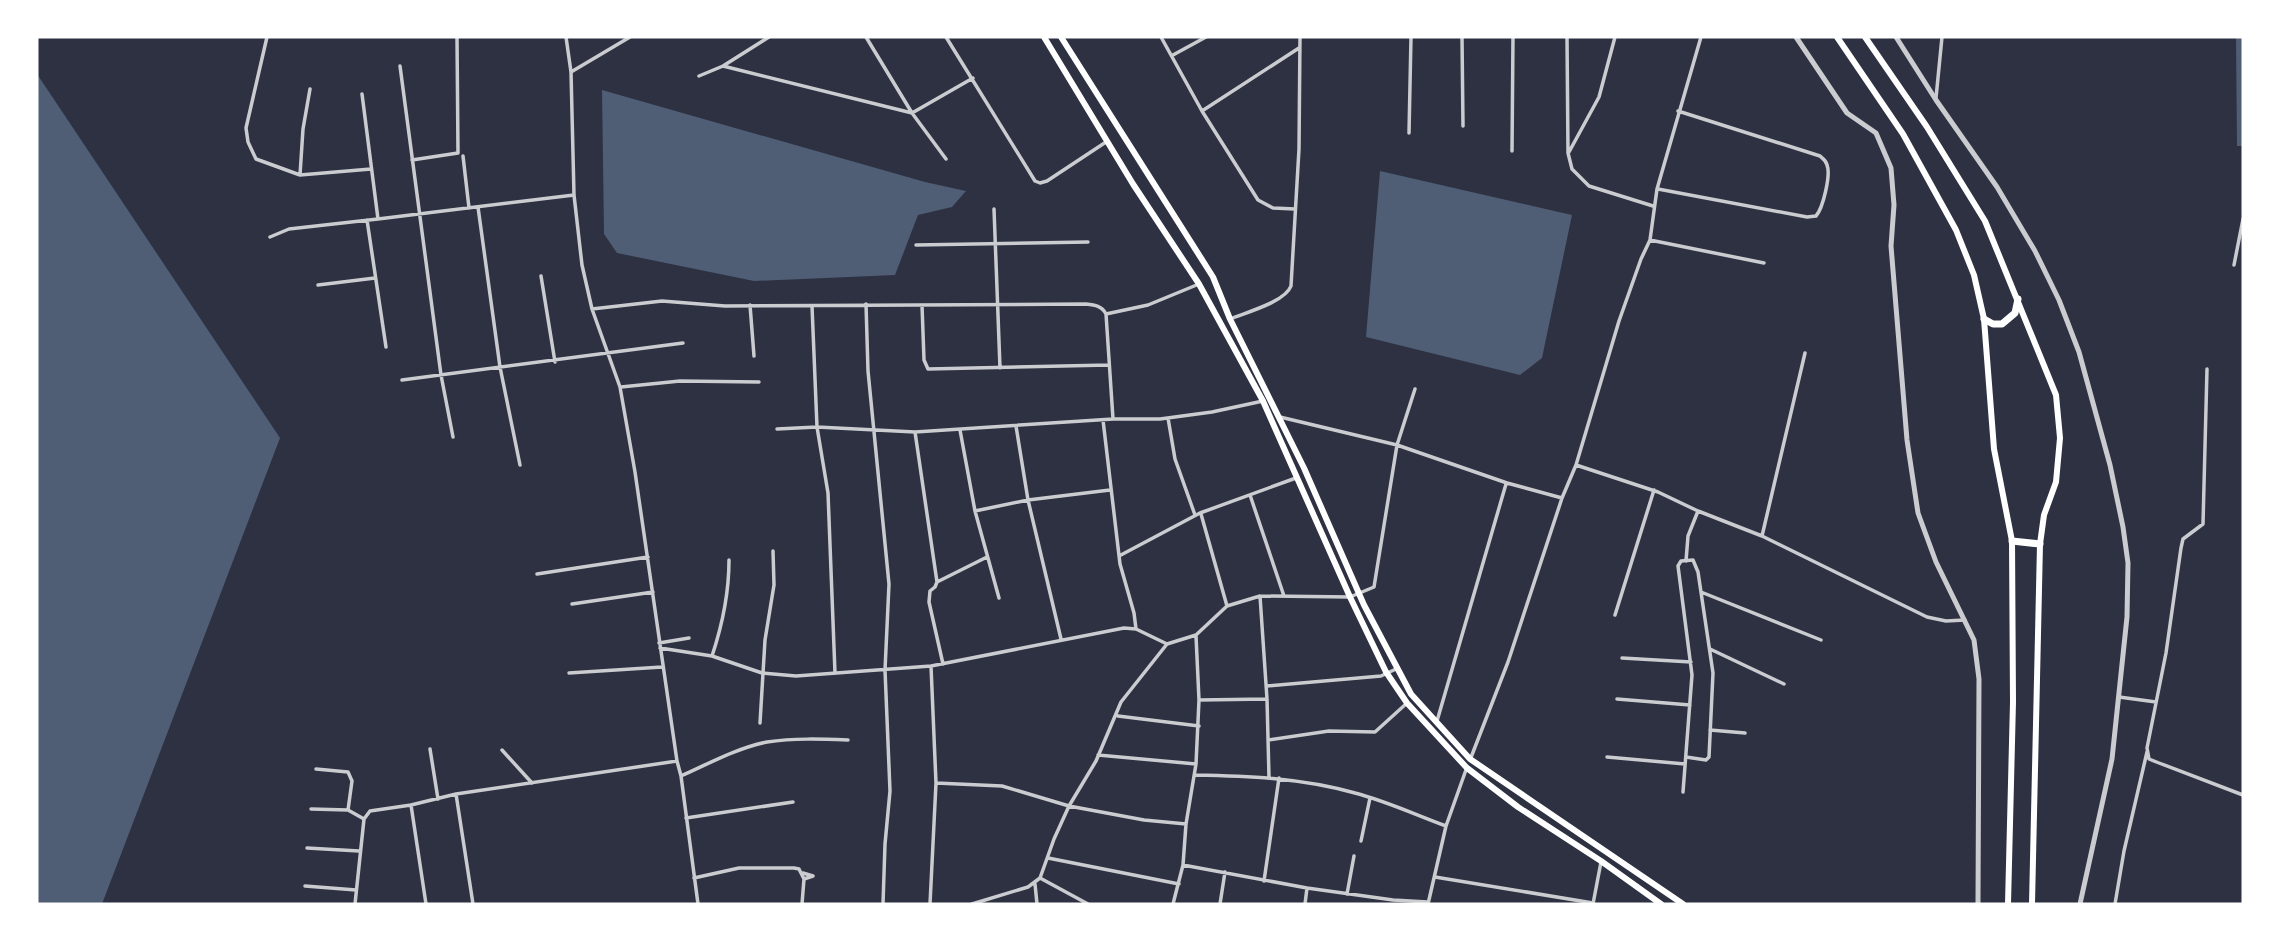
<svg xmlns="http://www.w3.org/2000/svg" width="2280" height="941" font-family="'Noto Sans',sans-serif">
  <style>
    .water { fill: #4f5d75 }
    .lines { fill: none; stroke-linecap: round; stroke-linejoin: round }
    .minor { stroke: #caccd0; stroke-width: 3.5 }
    .tertiary { stroke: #caccd0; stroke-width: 5 }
    .primary { stroke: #fff; stroke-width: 6 }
    .trunk { stroke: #fff; stroke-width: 6 }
    .motorway { stroke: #fff; stroke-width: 7 }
  </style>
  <rect width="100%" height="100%" fill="#2d3142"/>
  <!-- water -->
  <path class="water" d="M2236 37H2243V146H2237Z
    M37 74 280 438 102 904H37Z
    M602 90 925 182 966 191 952 207 918 215 895 275 754 281 617 253 604 234Z
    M1380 171 1572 215 1542 358 1520 375 1366 337Z"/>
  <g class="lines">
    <!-- minor -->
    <path class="minor" d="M267 37 246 128 248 142 256 159 300 175 371 169
      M566 37 571 72 574 195 582 265 592 309 620 387 635 472 677 761
      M866 37 912 113 946 159
      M946 37 1035 181 1040 183 1047 181 1106 142
      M1161 37 1202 111
      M1462 37 1463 126
      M1567 37 1568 153 1572 169 1589 186 1653 206
      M1173 55 1206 37
      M400 66 441 375 453 437
      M723 66 912 113 973 78
      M571 72 630 37
      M699 76 723 66 769 37
      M362 94 378 219 574 195
      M1936 98 1942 37
      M1409 133 1411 37
      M1512 151 1513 37
      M1569 152 1599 97 1615 37
      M463 156 469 208
      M412 160 458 153 457 37
      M300 175 303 129 310 89
      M1658 189 1807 217 1816 216C1823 208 1831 175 1827 165 1826 160 1823 159 1820 156L1678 111
      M478 207 500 367 520 465
      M994 209 1000 368
      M1295 209 1273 208 1258 200 1202 111 1299 48
      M367 220 386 347
      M270 237 289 229 378 219
      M1650 240 1764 263
      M916 245 1088 242
      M2234 265 2243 219
      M541 276 555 362
      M318 285 375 278
      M866 304 868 371 889 584 885 670 890 791 885 844 883 904
      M750 305 754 356
      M922 305 924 360 928 369 1109 365
      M812 306 817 427 828 493 835 673
      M592 309 662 301 725 306 1086 304C1095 305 1102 306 1106 314L1113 419
      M1106 314 1148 305 1199 284
      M1230 319C1247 312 1285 302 1291 286L1299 149 1300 37
      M2207 369 2203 524 2183 539 2181 548 2166 653 2147 748 2149 759 2159 763 2243 795
      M402 380 683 343
      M621 387 680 381 759 382
      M1280 417 1397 445 1507 483 1562 498
      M1168 418 1175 459 1195 515
      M1103 420 1120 564 1134 613 1136 629
      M1016 426 1028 500 1061 639
      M777 429 817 427 915 432 1113 419H1160L1212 412 1263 401
      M960 430 975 511 999 598
      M915 432 937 582
      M1576 465 1658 492 1698 511 1762 536 1927 617 1946 621 1965 620
      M1250 495 1284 596
      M975 511 1028 500 1110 490
      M1201 514 1227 606
      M1762 536 1805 353
      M1119 556 1200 513 1296 478
      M1686 561 1688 536 1698 511
      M537 574 648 557
      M1701 592 1821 640
      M1260 596 1267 699 1269 777
      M572 604 653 592
      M1615 615 1654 490
      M659 643 689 638
      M660 648 712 656 762 673 796 676 931 666 1124 628 1136 629 1167 644
      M1710 649 1784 684
      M712 656C722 626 729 592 729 560
      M1622 658 1691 662
      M943 664 929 602 930 591 935 587 937 582 987 557
      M569 673 662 667
      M1267 686 1381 676 1396 669
      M2119 697 2156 702
      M1617 699 1690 705
      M1199 700 1267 699
      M1118 716 1199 726
      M1437 721 1506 484
      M760 723 765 640 774 585 773 551
      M1710 730 1745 733
      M1268 740 1329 731 1375 732 1407 703
      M430 749 438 799
      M502 750 532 783
      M1098 755 1196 764
      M1607 757 1685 764
      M1470 760 1508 662 1562 498 1576 465 1619 321 1641 259 1650 240 1657 189 1701 37
      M316 769 348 772 352 781 348 810 364 819
      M1195 775C1249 776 1302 778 1355 793 1386 801 1416 815 1446 826
      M681 776C708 764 737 748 767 742 794 738 821 739 848 740
      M936 783 1002 786 1069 806 1144 820 1186 824
      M1683 792 1692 675 1678 566 1681 561 1693 560 1698 572 1713 673 1709 757 1706 760 1686 757
      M456 794 473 904
      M311 809 348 810
      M686 818 793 802
      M1361 841 1370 798
      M307 848 359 851
      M1048 858 1179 884
      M1183 865 1307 888 1393 900 1428 902
      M803 873 813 876 804 879
      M1435 877 1593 903
      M694 878 739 868H794L799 869 804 879 802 904
      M1040 878 1088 904
      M1264 881 1279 778
      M1035 884 1037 904
      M305 886 356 890
      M1347 894 1354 856
      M355 904 364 819 370 811 411 805
      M426 904 411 805 456 794 677 761 681 776 698 904
      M930 904 936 783 931 666
      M972 904 1028 887 1040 878 1054 839 1069 806 1096 761 1121 702 1167 644 1196 635 1227 606 1260 596 1350 597 1374 587 1397 445 1415 389
      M1173 904 1183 865 1186 824 1196 764 1199 700 1196 636
      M1220 904 1225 872
      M1305 904 1307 888
      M1428 904 1446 826 1467 767
      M1593 904 1601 862
      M2115 904 2124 851 2147 752"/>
    <!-- tertiary -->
    <path class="tertiary" d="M1796 37 1847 113 1876 133 1891 168 1894 205 1891 246 1907 440 1918 513 1936 562 1974 640 1979 679 1978 904
      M1896 37 1936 100 1997 187 2035 251 2059 300 2079 352 2110 465 2123 527 2128 563 2127 617 2112 759 2080 904"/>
    <!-- primary -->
    <path class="primary" d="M1044 37 1133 184 1199 284 1263 401 1350 597 1386 672 1407 703 1467 768 1518 807 1601 861 1661 904
      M1061 37 1213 277 1230 319 1304 468 1364 605 1411 694 1470 759 1683 904"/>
    <!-- trunk -->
    <path class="trunk" d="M1837 37 1903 134 1956 230 1974 275 1984 319 1994 449 2012 541 2013 702 2008 904
      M1865 37 1927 127 1985 221 2056 395 2060 438 2056 482 2044 515 2040 544 2032 904"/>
    <!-- motorway -->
    <path class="motorway" d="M1984 319 1993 324H2002L2015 313 2018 299
      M2012 541 2040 544"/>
  </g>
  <!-- border -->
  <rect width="2280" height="941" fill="none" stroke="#ffffff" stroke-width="77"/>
</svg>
